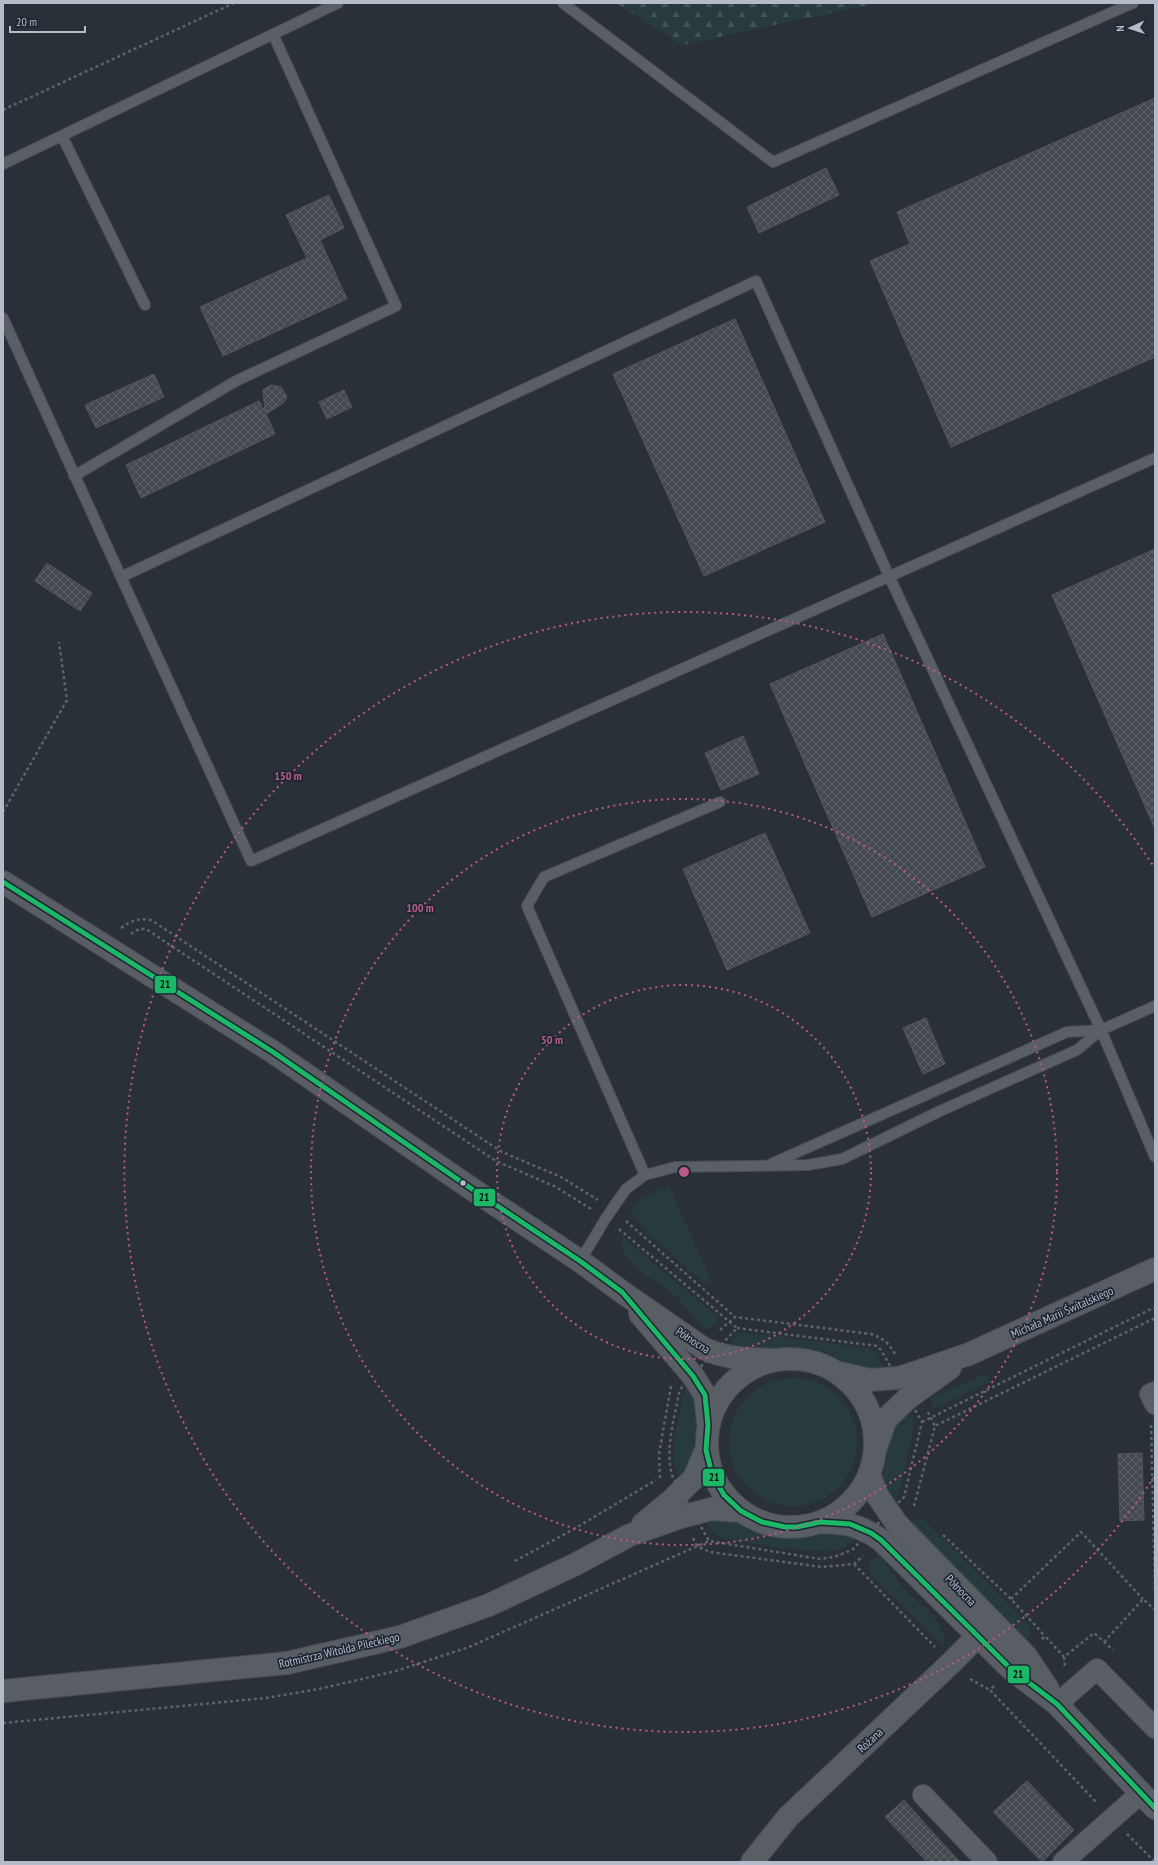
<svg xmlns="http://www.w3.org/2000/svg" width="1158" height="1865" font-family="'PT Sans Narrow',sans-serif">
  <style>
    .green { fill: #273a3e }
    .forest { fill: url(#forest-firs) }
    .building { fill: url(#building-cross-hatch); stroke: #52575f }
    .lines { fill: none; stroke-linecap: round; stroke-linejoin: round }
    .lane-casing { stroke: #484c53; stroke-width: 12 }
    .street-casing { stroke: #484c53; stroke-width: 22 }
    .secondary-casing { stroke: #484c53; stroke-width: 24 }
    .path { stroke: #5d636a; stroke-width: 2.5; stroke-dasharray: 3 3; stroke-linecap: butt }
    .lane { stroke: #5a5e66; stroke-width: 10 }
    .street { stroke: #5a5e66; stroke-width: 20 }
    .secondary { stroke: #595d64; stroke-width: 22 }
    .bus-1-casing { stroke: #1d2633; stroke-width: 8 }
    .bus-1 { stroke: #1ab867; stroke-width: 5 }
    .ring { fill: none; stroke: #bc5a87; stroke-width: 2; stroke-dasharray: 2 4 }
    .bus-dot { fill: #b4bcc9; stroke: #1d2633; stroke-width: 1.5 }
    .labels { text-anchor: middle; dominant-baseline: central; stroke-width: 3.5; stroke-linejoin: round; paint-order: stroke }
    .street-label { font-size: 12px; fill: #b4bcc9; stroke: #1d2633 }
    .centre { fill: #bc5a87; stroke: #1d2633; stroke-width: 2 }
    .ring-label { font-size: 12px; text-anchor: middle; font-weight: bold; fill: #bc5a87; stroke: #1d2633; stroke-width: 3.5; stroke-linejoin: round; paint-order: stroke }
    .line-badge { stroke: #1d2633; stroke-width: 1.5 }
    .pale-badge-label { font-size: 11px; text-anchor: middle; font-weight: bold; fill: #111 }
  </style>
  <defs>
    <pattern id="forest-firs" width="22" height="20" patternUnits="userSpaceOnUse"><rect width="22" height="20" fill="#273a3e"/><path d="M5 1l3.5 6h-7zM16 11l3.5 6h-7z" fill="#445559"/></pattern>
    <pattern id="building-cross-hatch" width="8" height="8" patternUnits="userSpaceOnUse"><rect width="8" height="8" fill="#444950"/><path d="M0 0l8 8M0 8l8-8" fill="none" stroke="#5d6168"/></pattern>
  </defs>
  <rect width="100%" height="100%" fill="#2a3038"/>
  <!-- green -->
  <path class="green" d="M669 1186 710 1278 711 1281 708 1284 704 1283 649 1235 630 1212 638 1201Z
    M623 1237 719 1318 707 1330C695 1321 687 1307 676 1296 661 1283 615 1262 623 1237Z
    M738 1332 761 1334 872 1349 876 1353 884 1368C856 1374 842 1357 817 1350 798 1344 781 1348 762 1350 751 1351 739 1347 728 1346Z
    M986 1374 990 1382 935 1409 930 1398Z
    M729 1442a64 64 0 1 1 128 0a64 64 0 1 1-128 0Z
    M689 1385C700 1407 702 1436 692 1459 689 1465 683 1471 679 1476 666 1452 679 1420 684 1394L686 1386Z
    M1151 1409 1155 1411V1462L1152 1457Z
    M908 1411 913 1420V1430L900 1491 892 1503 884 1487 883 1460 885 1444 891 1429Z
    M918 1518 923 1519 1029 1625 1030 1631 1028 1640 910 1522Z
    M705 1519H735L761 1531 784 1537 800 1536 825 1530 860 1536C853 1541 845 1548 836 1550 824 1554 729 1543 718 1536 712 1533 708 1525 705 1519Z
    M879 1553C886 1564 893 1576 902 1586 917 1604 948 1620 944 1647L870 1574 869 1563Z"/>
  <!-- forest -->
  <path class="forest" d="M616 3H878L682 45Z"/>
  <!-- building -->
  <path class="building" d="M1155 98V357L951 447 870 261 910 244 897 212Z
    M826 168 839 195 759 233 747 207Z
    M329 195 344 228 320 240 347 299 223 356 200 307 307 258 286 215Z
    M735 319 825 522 704 576 613 374Z
    M154 374 164 397 96 428 85 405Z
    M271 385 281 387 287 397 283 403 266 414 275 434 141 498 126 465 259 401 265 412 263 390Z
    M344 390 352 407 327 419 319 402Z
    M1155 549V829L1052 595Z
    M47 563 92 593 80 611 35 581Z
    M883 634 985 867 872 917 770 684Z
    M743 736 759 774 721 790 705 753Z
    M765 833 810 933 727 970 683 869Z
    M926 1018 945 1064 923 1074 903 1028Z
    M1142 1453 1144 1520 1120 1521 1118 1454Z
    M1027 1781 1074 1830 1042 1862 993 1812Z
    M904 1800 927 1826 960 1862H927L901 1834 885 1817Z"/>
  <g class="lines">
    <defs>
      <path id="lane" d="M563 3 773 162 1133 3
        M62 136 145 305
        M3 164 338 3
        M3 318 121 577
        M1155 458 251 861 121 577 756 281 889 576 1101 1030 1155 1157
        M74 476 236 381 396 306 273 34
        M771 1164 1067 1032 1101 1030
        M645 1175 527 906 544 877 720 802
        M580 1261 606 1218 626 1189 645 1175 675 1167 808 1165 842 1159 940 1111 1077 1050 1101 1030 1155 1006"/>
      <path id="street" d="M1155 1392 1150 1394 1155 1404
        M1057 1704 1097 1669 1155 1728
        M923 1795 987 1862
        M1063 1862 1141 1793"/>
      <path id="secondary" d="M3 882 273 1052 466 1185 580 1261 622 1292 703 1348C725 1359 749 1359 774 1360
        M640 1314 693 1376 705 1395 708 1422
        M707 1443a84 84 0 1 1 168 0a84 84 0 1 1-168 0Z
        M839 1373 870 1380 897 1378 908 1375 969 1354 1155 1269
        M876 1447 886 1419 908 1398 950 1368
        M869 1474 877 1495 897 1524 1026 1656 1048 1689
        M820 1522C846 1523 858 1524 881 1540L1011 1669 1057 1704 1155 1808
        M643 1524 672 1500 694 1478 706 1450
        M3 1691 287 1663 400 1637 489 1605 574 1565 630 1535 681 1517 711 1509 741 1511
        M752 1862 788 1817 951 1663 992 1622"/>
    </defs>
    <!-- lane casing -->
    <use href="#lane" class="lane-casing"/>
    <!-- street casing -->
    <use href="#street" class="street-casing"/>
    <!-- secondary casing -->
    <use href="#secondary" class="secondary-casing"/>
    <!-- path -->
    <path class="path" d="M3 110 234 3
      M3 812 67 700 59 642
      M121 928C132 920 138 918 151 920L502 1152 561 1177 598 1200
      M131 934 139 929H146L496 1161 556 1187 591 1209
      M626 1221 735 1317
      M619 1229 737 1328
      M737 1328 877 1346 881 1350 922 1422 904 1497 852 1550 834 1557 820 1559 709 1541 672 1475C665 1449 674 1420 679 1393L682 1387Z
      M720 1330 735 1317 871 1334C883 1338 889 1343 895 1354
      M928 1412 935 1426
      M922 1422 1155 1307
      M1151 1425 1155 1589
      M660 1478 659 1454 671 1386
      M914 1506 935 1426 1155 1318
      M943 1535 1011 1599 1045 1636
      M693 1538 697 1546 710 1552 822 1567 854 1564 863 1556
      M515 1561 574 1529 656 1480
      M854 1564 935 1647
      M1011 1599 1081 1532 1143 1599
      M1042 1639 1045 1636 1064 1657 1094 1633 1113 1650
      M1104 1642 1143 1599 1155 1610
      M1064 1657 1065 1667
      M970 1679 990 1690
      M994 1686 990 1690 1096 1802
      M3 1723 266 1698 319 1689 396 1671 469 1647 709 1541
      M1127 1834 1155 1862"/>
    <!-- lane -->
    <use href="#lane" class="lane"/>
    <!-- street -->
    <use href="#street" class="street"/>
    <!-- secondary -->
    <use href="#secondary" class="secondary"/>
    <defs>
      <path id="bus-1" d="M3 882 273 1052 466 1185 580 1261 622 1292 693 1376 705 1395 708 1425 706 1450 712 1474 724 1495 741 1511 762 1522 785 1527H797L820 1522 850 1524 871 1533 881 1540 1011 1669 1057 1704 1155 1808"/>
    </defs>
    <!-- bus-1 casing -->
    <use href="#bus-1" class="bus-1-casing"/>
    <!-- bus-1 -->
    <use href="#bus-1" class="bus-1"/>
  </g>
  <!-- distance rings -->
  <g class="ring">
    <circle cx="684" cy="1172" r="187"/>
    <circle cx="684" cy="1172" r="373"/>
    <path d="M1154 1477A560 560 0 1 1 1154 867"/>
  </g>
  <!-- markers -->
  <circle class="bus-dot" cx="463" cy="1183" r="3.5"/>
  <g class="labels">
    <!-- street labels -->
    <g class="street-label">
      <text transform="translate(1062 1312) rotate(-24)">Michała Marii Świtalskiego</text>
      <text transform="translate(693 1340) rotate(33)">Północna</text>
      <text transform="translate(961 1590) rotate(46)">Północna</text>
      <text transform="translate(339 1650) rotate(-13)">Rotmistrza Witolda Pileckiego</text>
      <text transform="translate(870 1740) rotate(-43)">Różana</text>
    </g>
  </g>
  <circle cx="684" cy="1172" r="6" class="centre"/>
  <g class="ring-label">
    <text x="288" y="780">150 m</text>
    <text x="420" y="912">100 m</text>
    <text x="552" y="1044">50 m</text>
  </g>
  <g class="line-badge">
    <rect x="154" y="975" width="23" height="19" rx="4" fill="#1ab867"/>
    <rect x="473" y="1188" width="23" height="19" rx="4" fill="#1ab867"/>
    <rect x="702" y="1468" width="23" height="19" rx="4" fill="#1ab867"/>
    <rect x="1007" y="1665" width="23" height="19" rx="4" fill="#1ab867"/>
  </g>
  <g class="pale-badge-label">
    <text x="165" y="988">21</text>
    <text x="484" y="1201">21</text>
    <text x="714" y="1481">21</text>
    <text x="1018" y="1678">21</text>
  </g>
  <!-- border -->
  <rect width="1158" height="1865" fill="none" stroke="#b4bcc9" stroke-width="8"/>
  <!-- north arrow -->
  <g transform="translate(1130 28) rotate(267)" stroke="#1d2633" stroke-width="3" paint-order="stroke">
  <path d="M0-3L7 15L0 10L-7 15Z" fill="#b4bcc9"/>
  <text y="-6" font-size="11" font-weight="bold" text-anchor="middle" fill="#b4bcc9">N</text>
  </g>
  <!-- scale -->
  <path d="M10 26v6h75v-6" fill="none" stroke="#b4bcc9" stroke-width="2"/>
  <text x="16" y="26" font-size="12" fill="#b4bcc9" stroke="#1d2633" stroke-width="3" paint-order="stroke">20 m</text>
</svg>
